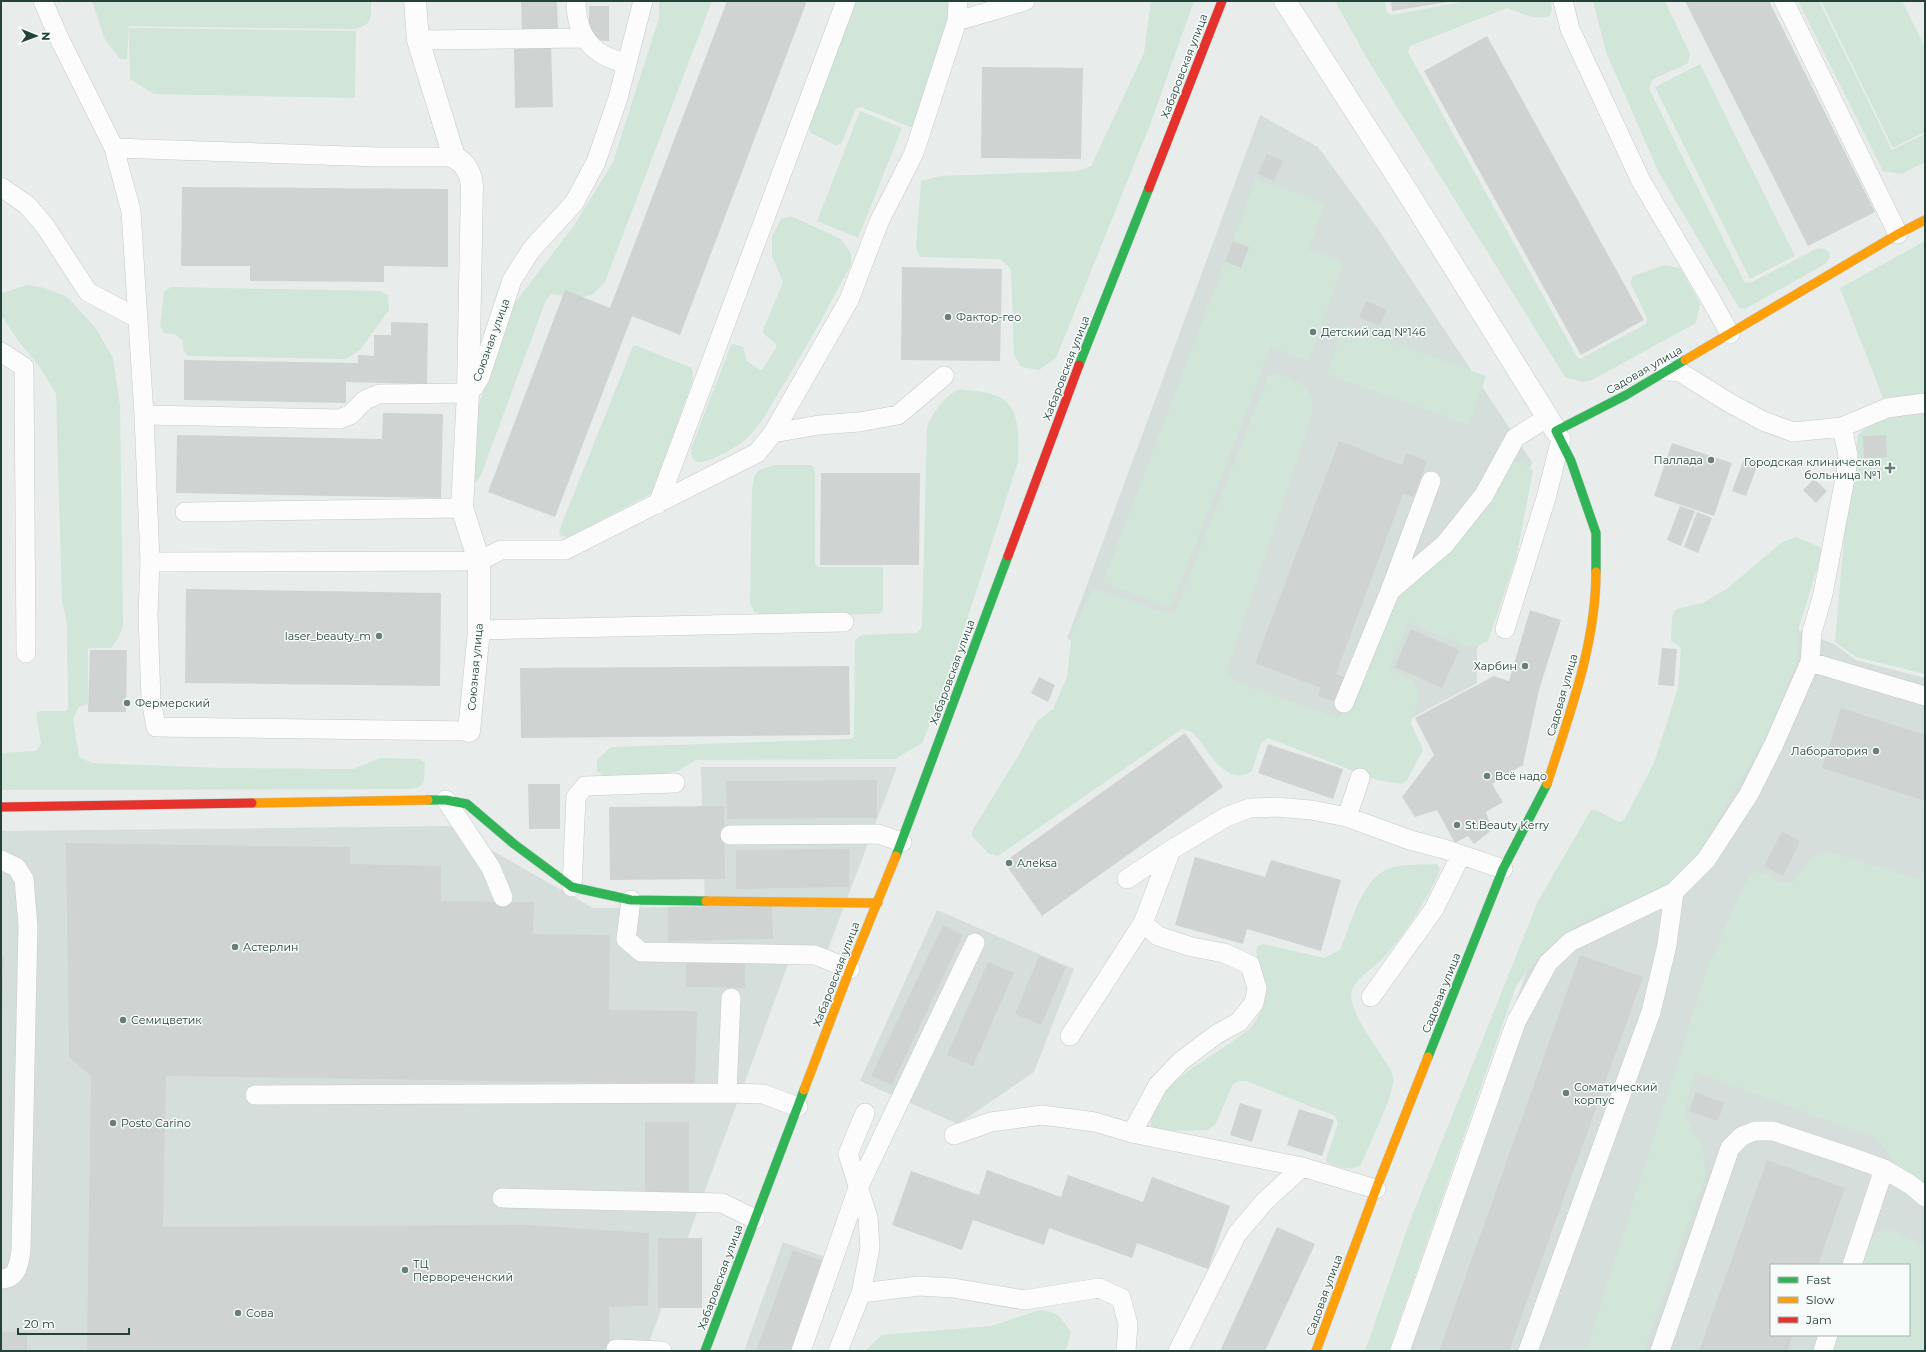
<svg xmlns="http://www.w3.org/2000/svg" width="1926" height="1352" font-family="Montserrat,sans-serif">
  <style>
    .built { fill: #d6dedb; fill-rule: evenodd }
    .green { fill: #d1e6d8 }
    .building { fill: #cfd4d2 }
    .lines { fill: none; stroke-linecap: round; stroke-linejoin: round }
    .lane-casing { stroke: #c5cac8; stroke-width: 20 }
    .street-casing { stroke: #c5cac8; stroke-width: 23 }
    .fast-casing { stroke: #c3cbc8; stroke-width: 10 }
    .slow-casing { stroke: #c3cbc8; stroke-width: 10 }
    .jam-casing { stroke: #c3cbc8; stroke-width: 10 }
    .lane { stroke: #fcfcfc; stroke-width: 19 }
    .street { stroke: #fcfcfc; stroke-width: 22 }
    .fast { stroke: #30b455; stroke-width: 9 }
    .slow { stroke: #ff9f0a; stroke-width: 9 }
    .jam { stroke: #e5322d; stroke-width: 9 }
    .poi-dot { fill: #697e78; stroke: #f7fbf9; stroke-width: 1.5 }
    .labels { text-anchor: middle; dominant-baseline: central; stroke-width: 3; stroke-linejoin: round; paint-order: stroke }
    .street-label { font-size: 11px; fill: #24423a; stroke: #f7fbf9 }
    .poi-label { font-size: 11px; fill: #24423a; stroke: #f7fbf9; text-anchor: start }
  </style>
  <rect width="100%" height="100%" fill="#e8edeb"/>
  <!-- built -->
  <path class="built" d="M1260 115 1318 147 1376 226 1532 462 1477 650V683L1365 743 1067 639Z
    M1756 613 1834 644 1856 660 1925 678V1351H1393L1531 959 1603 865ZM1771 1265H1909V1335H1771Z
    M701 767H897L825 957 790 959 646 1351H1V831L449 826 593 908 705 907Z
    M937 910 1074 969 1034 1072 958 1124 860 1081Z
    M783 1242 831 1259 799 1351H744Z"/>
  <!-- green -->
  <path class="green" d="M92 1H371C371 17 374 23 356 29L129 26 127 59H120L105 40Z
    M659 1H712L605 282 592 295 579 298 551 294 546 300 481 475 477 481H474L475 415 514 304 573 227 613 162 659 18Z
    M856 1H948V20L917 127H910L861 107 856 109 841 144 835 145 811 133 808 125Z
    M1151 1H1194L1150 125 1056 358 1039 370 1021 367 1014 355 1011 269 1000 259 920 257 916 248 921 181 940 176 1077 171 1091 166 1144 53Z
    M1335 1H1385L1387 12 1392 15 1466 1H1551L1552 9 1550 15C1536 22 1521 13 1507 8L1410 46 1408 52 1577 357 1580 359 1646 324 1647 318 1630 282 1633 276 1665 265 1680 268 1700 303 1696 323 1592 380 1582 382 1565 377 1366 57Z
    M1593 1H1665L1690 54 1688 63 1652 80 1649 89 1745 283 1752 282 1818 248 1825 249 1829 252 1830 257 1827 263 1745 309 1739 308 1659 173 1606 52Z
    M1798 1H1819L1892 150 1925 134V162L1902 174 1883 171Z
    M1821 1H1902L1925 47V132L1893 148Z
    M129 28 356 31 355 98 154 94 130 79Z
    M1700 64 1795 256 1750 279 1655 87Z
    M860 111 902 128 858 238 817 221Z
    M1256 178 1325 204 1308 249 1344 263 1308 361 1271 347 1171 608 1103 582 1225 262 1241 268 1249 247 1233 241Z
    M791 216 841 239 851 253V265C828 308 805 350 779 392 769 408 760 427 746 439 739 446 709 463 700 462 692 461 691 456 691 449L731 345 734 344 743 347 747 361 760 370H762L776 348V344L764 334 763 330 783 282 772 256V236L781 219Z
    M1925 241V674L1856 657 1835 642 1847 502 1858 435 1887 408 1840 288Z
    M27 285 45 288 67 297 95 327 113 358 120 405 123 626 119 637 111 648H88V704L79 707 73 718 79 757 92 763 220 768 353 769 380 758 419 759 425 762 424 782 419 787 409 789 1 790V753L36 751 41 744 36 713 40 711H66L68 708 67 623 62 601 56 394 39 366 19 342 1 315 2 293Z
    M171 287 380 291 388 295 389 310 360 350 346 359 188 356 183 350V341L175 334 164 333 160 326 164 292Z
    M1344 325 1486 376 1469 425 1327 374Z
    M633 346H637L692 368 693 380 651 494 574 534 567 537 561 536 559 531 568 508Z
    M1280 374 1304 385 1313 398 1312 415 1226 673 1234 681 1337 718 1355 705 1394 602 1427 568 1462 538 1493 497 1509 464 1516 461 1524 462 1533 471 1516 559 1488 641 1480 645 1466 646 1413 624 1408 623 1390 668 1413 680 1419 695 1411 724 1423 750 1407 780 1402 784 1377 780 1268 738 1261 743 1252 771C1225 789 1208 748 1193 733 1191 731 1186 730 1182 729L998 856 989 854 972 836 973 829 1017 758 1037 721 1053 709 1067 677 1072 631 1093 590H1100L1168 614 1175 612 1269 375Z
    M960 389C971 391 984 391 994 395 1023 403 1018 439 1018 462L945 688 922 743 895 759 696 760 678 771 645 778H607L597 771V760L611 747 850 739 854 737 855 640 861 635 917 633 922 627 927 427C933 412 945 395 960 389Z
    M775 465H812L815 472V565L819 567H881L883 569V611L879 614 761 615 754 612 750 603 752 489 755 475 759 470Z
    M1796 537 1820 547 1822 553 1799 627 1796 665 1764 740 1698 854 1669 884 1578 924 1542 953 1516 986 1389 1351H1365L1410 1221 1538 901 1591 810H1596L1619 822 1624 820 1654 763 1678 688 1681 648 1671 641 1672 616 1676 609 1703 603 1728 588 1782 542Z
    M1829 852 1922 880 1925 877V1185L1896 1165 1878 1139 1696 1072 1684 1112 1693 1133 1702 1144 1706 1174 1644 1351H1586L1707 969 1742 889 1754 872C1770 872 1774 884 1792 883L1812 857Z
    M1437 864 1440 869C1433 892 1397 947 1378 963 1369 971 1352 982 1351 995 1351 1015 1380 1052 1391 1070L1394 1080 1389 1100 1361 1165C1349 1172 1339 1167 1327 1163L1326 1159 1338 1123 1335 1116 1246 1081H1239L1233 1084 1215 1125 1208 1130 1161 1131 1151 1127C1142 1087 1228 1050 1251 1027 1255 1023 1261 1012 1263 1006 1271 986 1253 966 1257 946L1263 944 1324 958 1340 950C1351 924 1362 875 1393 867 1407 864 1423 865 1437 864Z
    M1890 1230 1925 1247V1351H1832L1838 1335H1909V1265H1862L1870 1242 1878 1232Z
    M1039 1310C1058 1311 1061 1318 1071 1332L1066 1351H865L882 1335 991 1326Z"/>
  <!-- building -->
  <path class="building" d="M521 1H557L558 29 522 30Z
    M727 1H807L680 335 632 316 555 517 488 492 565 290 610 308Z
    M1391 1H1448V2L1392 11Z
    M1685 1H1769L1875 212 1808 246Z
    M589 6H609V41L589 40Z
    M1487 36 1644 320 1581 355 1424 71Z
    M551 46 553 107 515 108 514 47Z
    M982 67 1083 68 1081 159 981 158Z
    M1267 154 1283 161 1274 181 1258 174Z
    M182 187 448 189V267L384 266V282L250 281V266H181Z
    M1233 241 1249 247 1241 268 1225 262Z
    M902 267 1002 269 1000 361 901 360Z
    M1366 301 1387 310 1379 326 1359 317Z
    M391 322 428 323 427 384 346 382V403L184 400V360L358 363V355L374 356V335H391Z
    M383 413 443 414 441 498 176 493 177 435 382 439Z
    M1886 435 1887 457 1864 458 1863 436Z
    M1339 441 1402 465 1406 453 1427 461 1414 497 1403 494 1336 674 1346 678 1337 703 1318 696 1321 688 1255 663Z
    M1672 443 1732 463 1714 516 1654 496Z
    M1745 456 1759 462 1746 496 1732 491Z
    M821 473H920L919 565H820Z
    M1814 479 1827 491 1816 503 1803 490Z
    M1680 506 1695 511 1681 546 1667 540Z
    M1697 512 1712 518 1698 553 1684 547Z
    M186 589 441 593 440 686 185 683Z
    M1530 610 1561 620 1539 690 1523 765 1492 784 1503 802 1486 812 1492 830 1474 844 1468 836 1455 843 1437 810 1415 817 1402 797 1434 755 1415 718 1494 676 1509 681Z
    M1411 629 1459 650 1442 688 1395 667Z
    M1662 648 1677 649 1674 686 1658 685Z
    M90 650H127L126 712H88Z
    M849 666 850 735 521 738 520 668Z
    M1039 677 1055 685 1048 702 1031 693Z
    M1841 708 1925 735V801L1822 768Z
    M1185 733 1223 787 1042 916 1004 862Z
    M1268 744 1343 769 1333 799 1258 773Z
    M877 780V818L727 819 726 781Z
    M528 784H560V829H529Z
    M724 806 725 879 610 880 609 807Z
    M1782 831 1800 841 1783 876 1764 866Z
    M66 843 350 847V864L441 866V901L534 902 533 934 610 935 609 1010 697 1011 695 1084 166 1076 163 1227 527 1225 649 1233 648 1306 609 1307 610 1351H87L91 1076 69 1057Z
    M850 849 849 887 736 889V850Z
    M1195 857 1265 877 1271 860 1341 880 1321 951 1247 929 1243 944 1175 925Z
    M772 905 773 939 668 941V907Z
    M943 925 963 935 892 1085 871 1076Z
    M1580 955 1643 977 1509 1351H1439Z
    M1039 956 1066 967 1041 1025 1015 1014Z
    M1 957 4 958 2 1016H1Z
    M686 960 745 961V988L686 987Z
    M988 962 1014 973 973 1066 947 1055Z
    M1696 1092 1724 1103 1718 1121 1689 1111Z
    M1240 1103 1262 1110 1252 1142 1230 1135Z
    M1299 1109 1334 1120 1322 1156 1287 1145Z
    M645 1122H689V1193H645Z
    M1767 1160 1845 1188 1818 1265H1771V1335H1793L1787 1351H1699Z
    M987 1170 1061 1197 1068 1175 1143 1202 1152 1177 1230 1206 1208 1269 1137 1243 1132 1258 1049 1228 1044 1245 973 1220 962 1250 892 1225 911 1171 979 1195Z
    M1277 1227 1315 1244 1265 1351H1220Z
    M658 1238H702V1308H658Z
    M793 1250 826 1262 794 1351H756Z
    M1 1332H27V1351H1Z"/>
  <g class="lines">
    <defs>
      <path id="lane" d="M43 1 59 38 114 148 378 157H454
        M576 1C576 36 593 57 627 63
        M1563 1 1570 29 1641 181 1710 298 1730 334
        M1784 1 1898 234
        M957 21 1025 1
        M418 40 584 38
        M114 148 131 211 144 415 150 562 148 615 151 700 156 727 469 731
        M1 187 27 205 45 226 88 292 137 318
        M1 352 24 367 26 653
        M1666 371 1680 372 1728 402 1763 421 1793 432 1842 427 1887 408 1925 403
        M144 415 339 419 350 415 365 400 379 394 468 393 474 387 480 377 512 280 531 250 574 203 596 162 618 98 643 1
        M773 433 819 425 859 422 898 415 944 376
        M658 504 846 1
        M185 512 462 508
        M150 562 479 561 501 550H565L757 453 773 433 849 300 879 222 914 153 957 21 958 1
        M1390 591 1445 544 1484 495 1515 438 1548 417
        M1505 629 1546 498 1561 439
        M479 630 844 622
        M1810 662 1925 696
        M1344 703 1390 591 1431 481
        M446 800 491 868 503 897
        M1347 817 1360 778
        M730 835 878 834 902 842
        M1 860 16 867 24 879 28 926 21 1251C19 1264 17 1279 1 1279
        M1127 879 1171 850
        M572 887 576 797 585 786 675 783
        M631 900 626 939 641 952 815 955 850 969
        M1371 997 1434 909 1461 855
        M1070 1036 1143 923
        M727 1093 731 998
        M255 1095 727 1093 763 1094 798 1107
        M1132 1133 1158 1085 1181 1061 1217 1034 1239 1022 1254 1003 1257 988 1250 965 1224 953 1192 947 1158 936 1143 923 1171 850 1226 817 1250 808 1276 807 1311 810 1347 817 1410 840 1444 849 1503 869
        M954 1135 991 1122 1042 1115 1095 1122 1132 1133 1302 1167 1376 1189
        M502 1198 722 1203 755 1219
        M1852 1265 1884 1169
        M861 1293 870 1248 868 1218 848 1154 865 1113
        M616 1349 662 1351
        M801 1351 858 1188 975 943
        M838 1351 861 1293 919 1286 953 1288 1024 1300 1099 1288 1121 1298 1128 1324 1126 1351
        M1178 1351 1237 1234 1265 1201 1302 1167
        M1400 1351 1516 1022 1548 963 1570 942 1674 892 1706 860 1749 794 1774 744 1810 662 1812 632 1823 594 1846 473 1848 455 1842 427
        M1528 1351 1651 1012 1667 945 1674 892
        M1660 1351 1730 1148 1742 1136 1755 1131H1773L1851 1157 1884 1169 1911 1185 1925 1197
        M1823 1351 1828 1335"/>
      <path id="street" d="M415 1 418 40 454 157C466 163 471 173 472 186L468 393 462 508 479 561V630L469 731
        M1285 1 1408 193 1556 431"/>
      <path id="fast" d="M1079 365 1149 188
        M1596 572V533L1571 461 1556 431 1626 395 1685 360
        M428 800H446L467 804 514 844 572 887 631 900 706 901
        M896 856 1008 556
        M1428 1057 1503 869 1547 784
        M705 1351 804 1090"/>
      <path id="slow" d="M1685 360 1898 234 1925 220
        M1547 784C1569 715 1596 645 1596 572
        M252 803 428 800
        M706 901 878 903
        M804 1090 850 969 896 856
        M1316 1351 1376 1189 1428 1057"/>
      <path id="jam" d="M1149 188 1222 1
        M1008 556 1079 365
        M1 807 252 803"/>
    </defs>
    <!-- lane casing -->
    <use href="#lane" class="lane-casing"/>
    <!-- street casing -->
    <use href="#street" class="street-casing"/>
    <!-- fast casing -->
    <use href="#fast" class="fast-casing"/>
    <!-- slow casing -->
    <use href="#slow" class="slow-casing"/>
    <!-- jam casing -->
    <use href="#jam" class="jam-casing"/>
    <!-- lane -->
    <use href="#lane" class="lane"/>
    <!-- street -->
    <use href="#street" class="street"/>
    <!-- fast -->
    <use href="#fast" class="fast"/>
    <!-- slow -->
    <use href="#slow" class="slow"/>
    <!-- jam -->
    <use href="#jam" class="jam"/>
  </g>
  <!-- markers -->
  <g class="poi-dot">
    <circle cx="948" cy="317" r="4"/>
    <circle cx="1313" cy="332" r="4"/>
    <circle cx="1711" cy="460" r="4"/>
    <path d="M1888 462h4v4h4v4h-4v4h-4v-4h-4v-4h4z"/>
    <circle cx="379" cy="636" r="4"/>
    <circle cx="1525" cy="666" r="4"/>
    <circle cx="127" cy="703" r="4"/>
    <circle cx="1876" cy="751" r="4"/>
    <circle cx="1487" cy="776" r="4"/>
    <circle cx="1457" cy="825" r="4"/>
    <circle cx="1009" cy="863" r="4"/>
    <circle cx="235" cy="947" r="4"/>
    <circle cx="123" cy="1020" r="4"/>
    <circle cx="1566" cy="1093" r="4"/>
    <circle cx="113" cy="1123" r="4"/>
    <circle cx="405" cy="1270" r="4"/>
    <circle cx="238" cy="1313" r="4"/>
  </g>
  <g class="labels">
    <!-- street labels -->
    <g class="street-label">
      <text transform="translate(1184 66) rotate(-69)">Хабаровская улица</text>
      <text transform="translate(491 340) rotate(-70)">Союзная улица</text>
      <text transform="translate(1066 368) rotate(-69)">Хабаровская улица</text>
      <text transform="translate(1644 370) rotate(-30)">Садовая улица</text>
      <text transform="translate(475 667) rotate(-85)">Союзная улица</text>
      <text transform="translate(952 672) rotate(-70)">Хабаровская улица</text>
      <text transform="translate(1562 695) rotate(-74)">Садовая улица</text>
      <text transform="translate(836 974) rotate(-69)">Хабаровская улица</text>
      <text transform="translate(1441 993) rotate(-68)">Садовая улица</text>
      <text transform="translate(720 1277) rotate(-70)">Хабаровская улица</text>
      <text transform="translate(1324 1295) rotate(-70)">Садовая улица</text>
    </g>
    <!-- poi labels -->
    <g class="poi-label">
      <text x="956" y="317">Фактор-гео</text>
      <text x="1321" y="332">Детский сад №146</text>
      <text x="1703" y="460" text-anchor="end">Паллада</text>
      <text x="1881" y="462" text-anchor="end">Городская клиническая<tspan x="1881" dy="13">больница №1</tspan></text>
      <text x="371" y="636" text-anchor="end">laser_beauty_m</text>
      <text x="1517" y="666" text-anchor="end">Харбин</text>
      <text x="135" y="703">Фермерский</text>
      <text x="1868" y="751" text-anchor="end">Лаборатория</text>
      <text x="1495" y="776">Всё надо</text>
      <text x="1465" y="825">St.Beauty Kerry</text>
      <text x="1017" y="863">Алеksa</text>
      <text x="243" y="947">Астерлин</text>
      <text x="131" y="1020">Семицветик</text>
      <text x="1574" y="1087">Соматический<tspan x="1574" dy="13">корпус</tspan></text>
      <text x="121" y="1123">Posto Carino</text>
      <text x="413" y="1264">ТЦ<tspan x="413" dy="13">Первореченский</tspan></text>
      <text x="246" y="1313">Сова</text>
    </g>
  </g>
  <!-- border -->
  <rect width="1926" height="1352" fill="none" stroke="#24423a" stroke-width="4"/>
  <!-- legend -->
  <rect x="1770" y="1264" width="140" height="72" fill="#f7fbf9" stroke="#a3b1ad"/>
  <rect x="1778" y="1277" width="20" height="6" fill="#30b455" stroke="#a3b1ad"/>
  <text x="1806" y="1284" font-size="12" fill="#24423a">Fast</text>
  <rect x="1778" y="1297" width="20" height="6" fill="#ff9f0a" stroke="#a3b1ad"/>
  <text x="1806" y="1304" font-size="12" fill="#24423a">Slow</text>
  <rect x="1778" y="1317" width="20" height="6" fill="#e5322d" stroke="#a3b1ad"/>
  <text x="1806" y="1324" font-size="12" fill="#24423a">Jam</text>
  <!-- north arrow -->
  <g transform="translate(36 36) rotate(91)" stroke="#f7fbf9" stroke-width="3" paint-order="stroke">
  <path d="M0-3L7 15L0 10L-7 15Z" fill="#24423a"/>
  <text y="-6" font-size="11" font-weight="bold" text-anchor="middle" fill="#24423a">N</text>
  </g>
  <!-- scale -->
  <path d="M18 1328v6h111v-6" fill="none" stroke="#24423a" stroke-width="2"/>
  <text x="24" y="1328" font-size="12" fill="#24423a" stroke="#f7fbf9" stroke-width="3" paint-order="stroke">20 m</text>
</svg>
